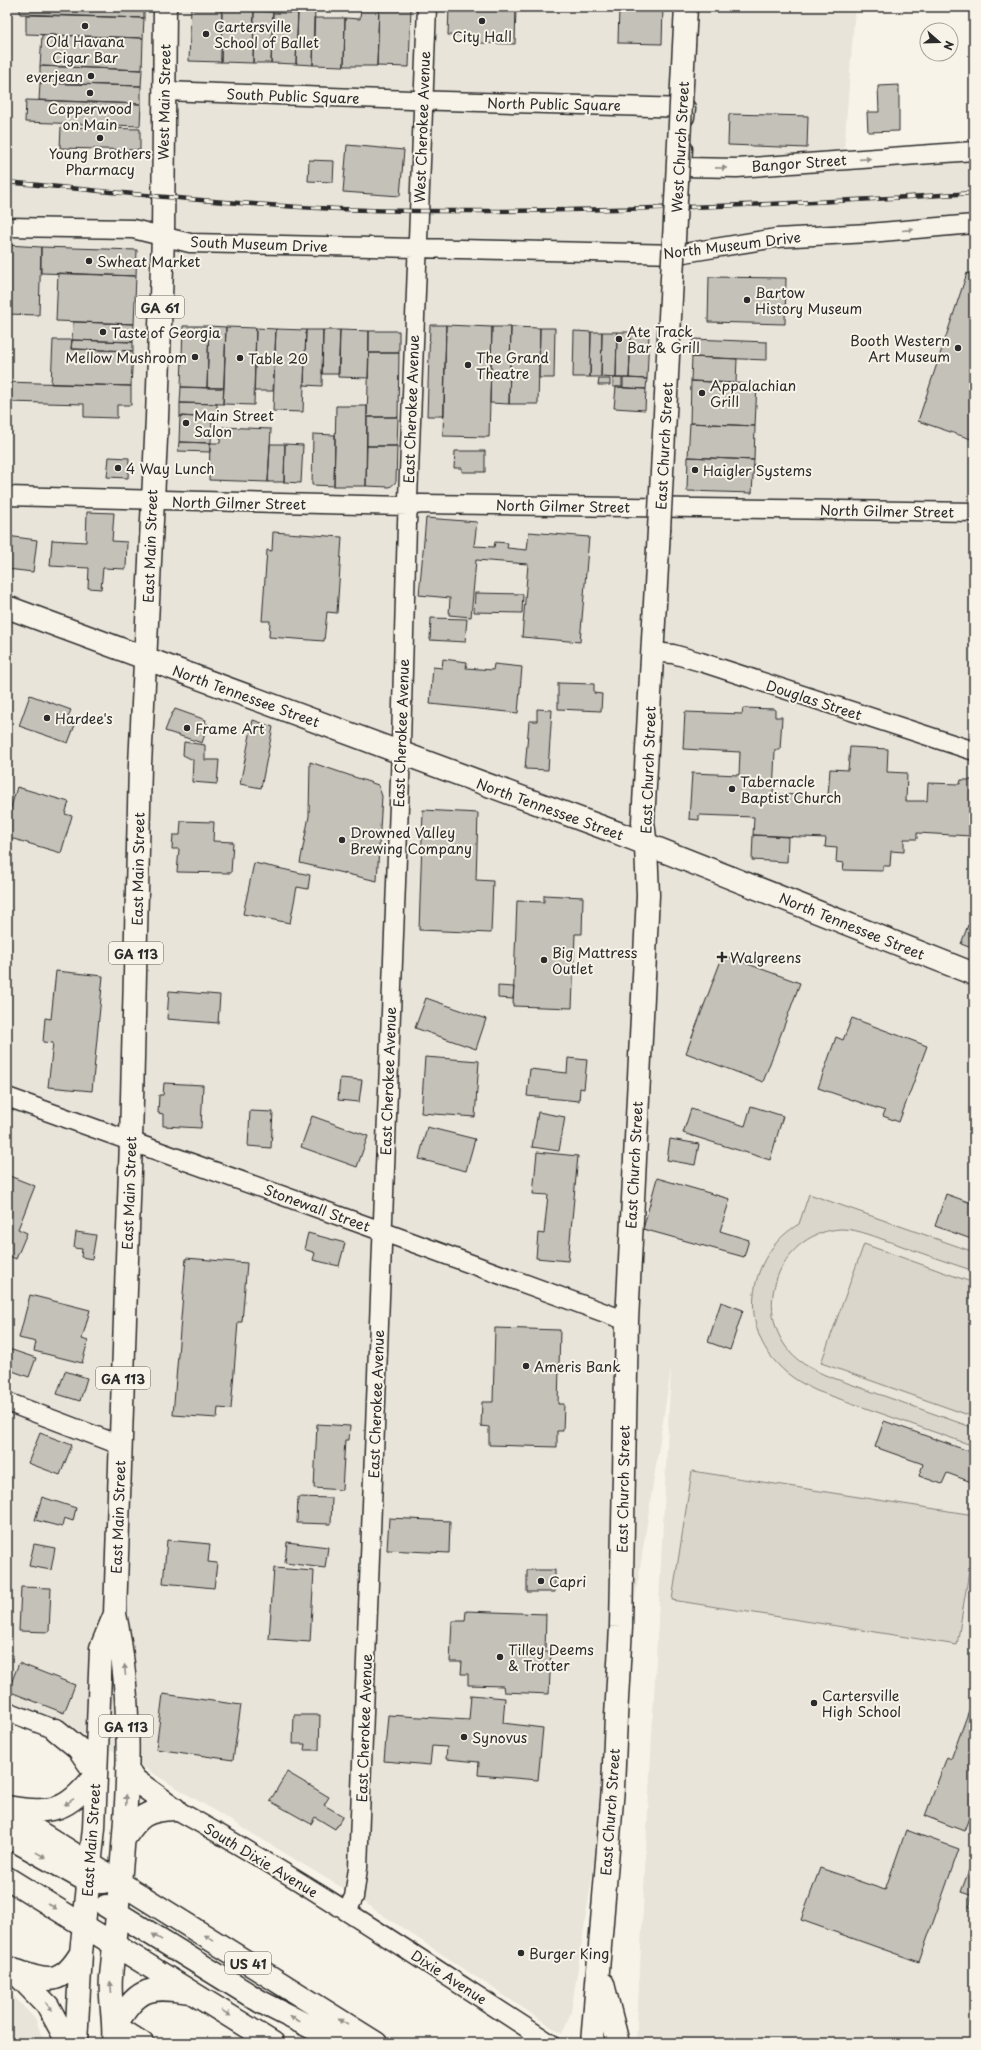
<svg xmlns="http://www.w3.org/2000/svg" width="981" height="2050" font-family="'Playpen Sans',sans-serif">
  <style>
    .built { fill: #e8e4da }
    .park { fill: #dad6cc; stroke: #82807c }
    .building { fill: #c4c1b9; stroke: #2b2b2b }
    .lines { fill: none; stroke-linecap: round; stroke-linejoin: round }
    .minor-casing { stroke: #2b2b2b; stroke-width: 21 }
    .major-casing { stroke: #2b2b2b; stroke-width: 25 }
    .minor { stroke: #f7f3e8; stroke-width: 18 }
    .major { stroke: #f7f3e8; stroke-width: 22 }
    .rail-casing { stroke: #2b2b2b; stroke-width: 4.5 }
    .rail { stroke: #f7f3e8; stroke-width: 3; stroke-dasharray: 9; stroke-linecap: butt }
    .major-bridge-casing { stroke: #2b2b2b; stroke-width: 25; stroke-linecap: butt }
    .major-bridge { stroke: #f7f3e8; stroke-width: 22 }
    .oneway { fill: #918f8a }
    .poi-dot { fill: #2b2b2b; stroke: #f7f3e8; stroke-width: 1.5 }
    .labels { text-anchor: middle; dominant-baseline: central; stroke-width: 4; stroke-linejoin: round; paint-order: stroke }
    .shield { fill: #f7f3e8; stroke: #686764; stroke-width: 1 }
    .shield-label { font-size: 13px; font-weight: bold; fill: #2b2b2b }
    .poi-label { font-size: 14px; fill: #2b2b2b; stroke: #f7f3e8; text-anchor: start }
    .street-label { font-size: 14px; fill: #2b2b2b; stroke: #f7f3e8 }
  </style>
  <rect width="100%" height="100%" fill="#f7f3e8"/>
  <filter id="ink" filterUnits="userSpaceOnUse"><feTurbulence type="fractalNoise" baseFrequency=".025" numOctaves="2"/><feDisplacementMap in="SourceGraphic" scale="8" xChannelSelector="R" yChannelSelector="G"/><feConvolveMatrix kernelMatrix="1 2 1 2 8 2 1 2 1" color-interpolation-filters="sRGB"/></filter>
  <g filter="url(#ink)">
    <!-- built -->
    <path class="built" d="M7 7H855L844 150 974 143V2043H636L671 1369 571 2012 562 2034 339 1886 144 1768 58 1720 7 1700Z
      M7 1989 36 2020 44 2043H7Z"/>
    <!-- park -->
    <path class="park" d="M809 1194 974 1252V1271C947 1262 920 1253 894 1243 877 1238 859 1229 841 1229 783 1232 753 1301 786 1347 795 1361 810 1368 825 1375L974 1428V1446L817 1391C800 1383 785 1374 773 1359 738 1317 752 1251 799 1224Z
      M864 1244 974 1283V1417L821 1363Z
      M692 1471 974 1515V1541L957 1645 672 1600Z"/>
    <!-- building -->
    <path class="building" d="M20 7H144V18L20 14Z
      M191 7H222L221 62 189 61Z
      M222 7H254L253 63 221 62Z
      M361 7H379L377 66H344L345 18 360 19Z
      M379 7H411L409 67 377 66Z
      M449 7H516L515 44 479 43V36L448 35Z
      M619 7H663L662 44 618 43Z
      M298 8 315 9 313 65 296 64Z
      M254 11 273 12 271 63H253Z
      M273 13H298L296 64 271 63Z
      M26 15 144 18 143 38 26 34Z
      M314 18H345L344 66 313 65Z
      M42 35 143 38 142 70 40 66Z
      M40 66 142 70 141 86 40 83Z
      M40 83 141 86V104L39 100Z
      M899 85V131L868 132 867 112H879L878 86Z
      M26 100 141 104 140 126 25 122Z
      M729 114 808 116 807 148 728 145Z
      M61 127 140 129V150L60 148Z
      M347 145 404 150 400 196 343 192Z
      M309 160 334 161 333 182 308 181Z
      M7 245 41 247 39 315 7 314Z
      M41 247 137 250 136 276 41 273Z
      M58 273 136 276 134 324 56 321Z
      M967 273 974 275V440L918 421Z
      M709 277 786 278 785 324 708 322Z
      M73 322 134 324 133 342 72 340Z
      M430 325H446L444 416H427Z
      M446 325 492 327 489 437 443 436Z
      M183 326H209L207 388 181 387Z
      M209 326 226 327 224 388H207Z
      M226 327 256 328 254 405 223 404Z
      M492 327H511L509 404 490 403Z
      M511 327 540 328 538 404H509Z
      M256 328 276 329 273 391H254Z
      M540 328H555L554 378H539Z
      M276 329 306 330 303 412 273 411Z
      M306 330H323L322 386 304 385Z
      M323 330H340L339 374H322Z
      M340 330 369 331 368 378 338 377Z
      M369 331H399V353H369Z
      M574 331 591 332 590 377H573Z
      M591 332H602L601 377H590Z
      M602 332H617L616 378 601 377Z
      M617 332H631L629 378H616Z
      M631 332 649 333 647 379 629 378Z
      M693 339 767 342V360L692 357Z
      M53 340H72L71 349 133 351 131 386 51 384Z
      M72 340 133 342V351L71 349Z
      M369 353H399L398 417H367Z
      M692 357 737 359 736 383 691 381Z
      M613 378H622V387H613Z
      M623 378 647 379 646 389 623 388Z
      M599 379H610V385H598Z
      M691 381 757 384 755 426 690 423Z
      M7 382 131 386V405H117V418L84 417V404L7 402Z
      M181 387 224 388 223 404 180 403Z
      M616 387 646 389 645 410 614 408Z
      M180 403 217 404V418L180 416Z
      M336 406H367L366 486H334Z
      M180 416 212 418 211 443 179 442Z
      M367 417H398L397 446H367Z
      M690 423 755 426 754 460 688 457Z
      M221 427 271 429 268 482 209 480 210 443H220Z
      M313 434 335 435 334 486 312 485Z
      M179 442 210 443V452L178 451Z
      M270 444H285L284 482H268Z
      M285 444 303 445 301 483 284 482Z
      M367 446H397L396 482 390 487 366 486Z
      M455 451H485V472H462V468H454Z
      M109 457 129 458 128 478 107 477Z
      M688 457 754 460 752 493 687 491Z
      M87 512 114 513 112 541 127 542 126 569 103 568 101 589 88 588 89 568 50 566 52 540 86 542Z
      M426 518 477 522 474 546 494 547 495 542 508 543 507 548 527 550 529 532 589 537 580 642 522 637 528 564 476 560 471 617 449 615 450 598 419 595Z
      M273 532 342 537 337 613 327 612 324 641 269 637 270 621H262L267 550 272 551Z
      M7 536 37 540 33 572 7 569Z
      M475 593 523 594 522 613 474 612Z
      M431 618 467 619 465 642 430 640Z
      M443 659 467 662 466 668 493 670 494 664 522 667 518 713 430 704 433 667 442 668Z
      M558 683 594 684V693L602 694 601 711 558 709Z
      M30 695 71 710 68 717 77 720 68 743 19 726Z
      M743 708 775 709V717H782L780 750H775L773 794 828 796 830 769 848 770 850 747 888 749 887 772 907 773 906 801H927L928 783 960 784 961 780H974V846L970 844 971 836 917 833V839H904V852L891 851 890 866H883V871L843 870 844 863 836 862 837 848 825 847 826 838 753 835 754 817 699 815V820L689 819 692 773 739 775 740 752 683 749 685 712 742 714Z
      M175 709 206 720 205 723 208 724 202 743 165 731 172 713H173Z
      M537 709 552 710 548 770 525 769 529 721H537Z
      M253 720 273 727 261 788 240 784Z
      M184 742 205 745V760H219L217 784 192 782 193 760 183 755Z
      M310 762 378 785 382 796 377 881 300 863 309 816Z
      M17 787 69 802 65 814 72 816 61 853 7 837V821Z
      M423 810 478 813 476 880 493 881 491 933 419 930Z
      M181 821 214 822 213 841 233 842 231 873 177 872 179 849H172L173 835H180Z
      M753 835 788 837 787 862 752 860Z
      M254 863 310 875 308 889 297 887 290 923 243 914Z
      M544 895 583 897 582 934H575L572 1008 513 1006 517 901 544 902Z
      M968 925 974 928V949L961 944Z
      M723 955 800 983 763 1082 686 1053Z
      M56 971 103 976 92 1091 48 1087 53 1043 43 1042 45 1018 51 1019Z
      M498 986 514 987 513 999 498 998Z
      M169 991 220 995 218 1023 167 1019Z
      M426 998 486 1019 476 1049 415 1028Z
      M852 1018 927 1046 899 1122 883 1116 885 1111 818 1088 836 1037 843 1040Z
      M425 1057 479 1061 475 1117 421 1113Z
      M568 1058 587 1060 584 1089 580 1088 579 1101 527 1096 530 1069 567 1073Z
      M340 1078 362 1080 359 1102 338 1100Z
      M164 1083 203 1085 201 1128 163 1126V1114L158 1113 159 1095H163Z
      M751 1106 783 1116 770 1160 683 1133 691 1109 745 1126Z
      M250 1111 273 1112 271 1148 248 1146Z
      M538 1112 565 1117 559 1151 532 1147Z
      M312 1116 368 1136 357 1167 301 1147Z
      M427 1127 475 1139 466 1171 419 1159Z
      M670 1139 699 1144 695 1165 667 1160Z
      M537 1152 578 1156 568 1261 536 1258 538 1233 544 1234 548 1195 533 1194Z
      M7 1175 35 1186 18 1229 27 1233 16 1259 7 1255Z
      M657 1178 730 1199 720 1231 749 1240 744 1257 643 1229Z
      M946 1194 974 1204V1240L935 1226Z
      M76 1232 96 1235 92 1259 81 1257 82 1249 74 1248Z
      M308 1233 345 1243 339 1266 313 1260 315 1253 304 1249Z
      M186 1258 247 1263 242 1322H238L231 1409 218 1408 217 1418 173 1415Z
      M30 1295 90 1310 82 1339 88 1341 82 1363 34 1351 36 1342 19 1338Z
      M721 1302 743 1310 730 1350 708 1342Z
      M495 1328 560 1330 558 1404H564L563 1431H557V1447L489 1445V1427L481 1426 482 1402H493Z
      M9 1349 36 1358 29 1377 7 1369V1355Z
      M65 1371 87 1378 80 1401 57 1394Z
      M884 1421 974 1453V1483L947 1473 942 1484 919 1476 923 1464 875 1447Z
      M317 1424 350 1426 349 1440H345L342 1490 314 1488Z
      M40 1433 72 1445 60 1475 28 1463Z
      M42 1497 76 1508 73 1521 64 1518 62 1527 35 1520Z
      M298 1497 332 1498 331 1524 297 1523Z
      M389 1518 450 1521 449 1553 387 1550Z
      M167 1540 210 1544 208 1562 217 1563 214 1588 163 1583Z
      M287 1542 328 1547 325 1568 285 1563Z
      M34 1544 55 1548 51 1570 29 1566Z
      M274 1568 314 1571 310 1642 269 1639Z
      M527 1570H555V1592H527Z
      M21 1587 51 1588 49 1632 19 1631Z
      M466 1611 546 1614 545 1652H551L549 1694 504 1692 503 1686 468 1685V1674H461L462 1662H450L452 1621H465Z
      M19 1663 75 1685 64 1713 8 1691Z
      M163 1694 241 1705 233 1760 156 1749Z
      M471 1695 505 1698 503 1723 543 1728 538 1780 478 1775 479 1762 446 1759 447 1747 432 1746 430 1765 384 1761 388 1715 469 1720Z
      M974 1697V1805L964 1831 925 1816 947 1757 951 1759Z
      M294 1715H320L319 1750H304L305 1744H293Z
      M287 1772 329 1797 324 1805 343 1816 335 1829 315 1817 311 1824 270 1801Z
      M906 1830 959 1849 919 1962 801 1920 820 1868 885 1890Z
      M973 1859H974V1909L969 1907 973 1896 961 1892Z"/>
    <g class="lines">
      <defs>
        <path id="minor" d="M164 91 411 100 686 108 685 117
          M683 148 682 167 737 168 974 151
          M7 227 133 229 190 243 678 254 776 238 869 233 974 224
          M7 496 362 505 408 506 421 504 974 512
          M654 652 673 654 701 662 974 751
          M7 1097 370 1227 627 1321
          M7 1402 120 1445
          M7 1711 56 1730
          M175 1809C304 1880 426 1963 550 2043
          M347 1911 354 1897 358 1868 400 779 407 524 427 7"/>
        <path id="major" d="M7 607 618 833 974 974
          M56 1730 78 1748 96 1774
          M127 1769 136 1781 175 1809
          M7 1807C53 1814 67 1812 96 1774
          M7 1812 376 2043
          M7 1836 89 1882H103
          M124 1839C139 1816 146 1810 175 1809
          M7 1878 273 2043
          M106 1906 261 2002 342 2043
          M12 1969 48 2006 68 2043
          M17 1971C48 1983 62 1985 81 1953
          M603 1984 618 2043
          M115 2026C138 1990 145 1985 189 1992
          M115 2026 142 2043
          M76 2043 81 1953 94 1828 101 1648 115 1614
          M113 2043C115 2021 109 1999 111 1977 122 1857 140 1733 115 1614L131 1141 140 765 157 418 163 236 165 7
          M592 2043 613 1788 616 1717 621 1627 627 1321 648 895 646 846 643 822 659 530"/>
      </defs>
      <!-- minor casing -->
      <use href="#minor" class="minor-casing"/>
      <!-- major casing -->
      <use href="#major" class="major-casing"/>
      <!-- minor -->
      <use href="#minor" class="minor"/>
      <!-- major -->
      <use href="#major" class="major"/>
      <defs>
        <path id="rail" d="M7 182C144 195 282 210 420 211 605 212 789 205 974 193"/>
      </defs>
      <!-- rail casing -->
      <use href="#rail" class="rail-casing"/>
      <!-- rail -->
      <use href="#rail" class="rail"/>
      <defs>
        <path id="major-bridge" d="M659 530 686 7"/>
      </defs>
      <!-- major-bridge casing -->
      <use href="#major-bridge" class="major-bridge-casing"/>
      <!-- major-bridge -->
      <use href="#major-bridge" class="major-bridge"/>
    </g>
    <!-- one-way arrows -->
    <defs><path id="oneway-solid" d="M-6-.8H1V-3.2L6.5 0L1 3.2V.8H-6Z"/></defs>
    <g class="oneway">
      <use href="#oneway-solid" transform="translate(865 159) rotate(-4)"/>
      <use href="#oneway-solid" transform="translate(721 168) rotate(1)"/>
      <use href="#oneway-solid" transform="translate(908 230) rotate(-5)"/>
      <use href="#oneway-solid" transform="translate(125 1670) rotate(-95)"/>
      <use href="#oneway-solid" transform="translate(126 1800) rotate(-88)"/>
      <use href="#oneway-solid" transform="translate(69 1802) rotate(146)"/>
      <use href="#oneway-solid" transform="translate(41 1855) rotate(29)"/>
      <use href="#oneway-solid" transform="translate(52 1906) rotate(32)"/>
      <use href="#oneway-solid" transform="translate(157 1937) rotate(-148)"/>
      <use href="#oneway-solid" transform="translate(209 1938) rotate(-148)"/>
      <use href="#oneway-solid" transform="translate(111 1987) rotate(-95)"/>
      <use href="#oneway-solid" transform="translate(49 2007) rotate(54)"/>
      <use href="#oneway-solid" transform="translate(226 2013) rotate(32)"/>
      <use href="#oneway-solid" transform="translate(295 2019) rotate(-153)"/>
      <use href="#oneway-solid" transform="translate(343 2022) rotate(-148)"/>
    </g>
  </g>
  <!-- markers -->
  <g class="poi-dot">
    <circle cx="482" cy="21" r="4"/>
    <circle cx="85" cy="26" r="4"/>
    <circle cx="206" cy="34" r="4"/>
    <circle cx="91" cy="76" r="4"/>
    <circle cx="90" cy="93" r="4"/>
    <circle cx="100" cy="138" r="4"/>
    <circle cx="89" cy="261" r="4"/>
    <circle cx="747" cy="300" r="4"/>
    <circle cx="103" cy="332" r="4"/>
    <circle cx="619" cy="339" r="4"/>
    <circle cx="958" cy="348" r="4"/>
    <circle cx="195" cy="357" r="4"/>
    <circle cx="240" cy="358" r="4"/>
    <circle cx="468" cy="365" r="4"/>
    <circle cx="702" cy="393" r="4"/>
    <circle cx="186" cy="423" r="4"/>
    <circle cx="118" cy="468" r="4"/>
    <circle cx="695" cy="470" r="4"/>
    <circle cx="47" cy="718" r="4"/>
    <circle cx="187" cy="728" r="4"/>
    <circle cx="732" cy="789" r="4"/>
    <circle cx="342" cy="840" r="4"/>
    <path d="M720 951h4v4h4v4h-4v4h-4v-4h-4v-4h4z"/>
    <circle cx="544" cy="960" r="4"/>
    <circle cx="526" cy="1366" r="4"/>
    <circle cx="541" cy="1581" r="4"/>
    <circle cx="500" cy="1657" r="4"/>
    <circle cx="814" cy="1703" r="4"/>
    <circle cx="464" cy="1737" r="4"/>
    <circle cx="521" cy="1953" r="4"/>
  </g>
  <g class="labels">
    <!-- shield labels -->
    <g class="shield">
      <rect x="136" y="296" width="48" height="22" rx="3"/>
      <rect x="109" y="942" width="54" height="22" rx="3"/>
      <rect x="96" y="1367" width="54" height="22" rx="3"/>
      <rect x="99" y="1715" width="54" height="22" rx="3"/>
      <rect x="225" y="1952" width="46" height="22" rx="3"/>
    </g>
    <g class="shield-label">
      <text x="160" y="307">GA 61</text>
      <text x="136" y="953">GA 113</text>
      <text x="123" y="1378">GA 113</text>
      <text x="126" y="1726">GA 113</text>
      <text x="248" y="1963">US 41</text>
    </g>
    <!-- poi labels -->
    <g class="poi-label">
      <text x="214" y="26">Cartersville<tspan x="214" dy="16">School of Ballet</tspan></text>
      <text x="482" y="36" text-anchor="middle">City Hall</text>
      <text x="85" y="41" text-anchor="middle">Old Havana<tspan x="85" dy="16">Cigar Bar</tspan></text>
      <text x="83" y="76" text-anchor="end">everjean</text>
      <text x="90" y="108" text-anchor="middle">Copperwood<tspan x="90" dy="16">on Main</tspan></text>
      <text x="100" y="153" text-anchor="middle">Young Brothers<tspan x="100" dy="16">Pharmacy</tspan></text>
      <text x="97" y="261">Swheat Market</text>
      <text x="755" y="292">Bartow<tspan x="755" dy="16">History Museum</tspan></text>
      <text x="627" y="331">Ate Track<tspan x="627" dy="16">Bar &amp; Grill</tspan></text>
      <text x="111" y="332">Taste of Georgia</text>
      <text x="950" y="340" text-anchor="end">Booth Western<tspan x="950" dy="16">Art Museum</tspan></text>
      <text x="187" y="357" text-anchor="end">Mellow Mushroom</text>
      <text x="476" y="357">The Grand<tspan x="476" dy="16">Theatre</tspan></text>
      <text x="248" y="358">Table 20</text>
      <text x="710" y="385">Appalachian<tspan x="710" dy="16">Grill</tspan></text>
      <text x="194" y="415">Main Street<tspan x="194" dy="16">Salon</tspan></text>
      <text x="126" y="468">4 Way Lunch</text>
      <text x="703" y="470">Haigler Systems</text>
      <text x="55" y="718">Hardee's</text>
      <text x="195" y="728">Frame Art</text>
      <text x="740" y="781">Tabernacle<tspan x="740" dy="16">Baptist Church</tspan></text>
      <text x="350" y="832">Drowned Valley<tspan x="350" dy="16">Brewing Company</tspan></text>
      <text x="552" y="952">Big Mattress<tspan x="552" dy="16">Outlet</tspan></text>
      <text x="730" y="957">Walgreens</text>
      <text x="534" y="1366">Ameris Bank</text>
      <text x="549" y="1581">Capri</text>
      <text x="508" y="1649">Tilley Deems<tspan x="508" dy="16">&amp; Trotter</tspan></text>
      <text x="822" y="1695">Cartersville<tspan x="822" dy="16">High School</tspan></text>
      <text x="472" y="1737">Synovus</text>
      <text x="529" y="1953">Burger King</text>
    </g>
    <!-- street labels -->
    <g class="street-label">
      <text transform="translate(293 96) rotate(2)">South Public Square</text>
      <text transform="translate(164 102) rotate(-89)">West Main Street</text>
      <text transform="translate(554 104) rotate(1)">North Public Square</text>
      <text transform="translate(422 127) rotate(-88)">West Cherokee Avenue</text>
      <text transform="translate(680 147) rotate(-87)">West Church Street</text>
      <text transform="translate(799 163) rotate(-4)">Bangor Street</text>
      <text transform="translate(259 244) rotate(2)">South Museum Drive</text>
      <text transform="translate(732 245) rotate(-7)">North Museum Drive</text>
      <text transform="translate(411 409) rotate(-88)">East Cherokee Avenue</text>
      <text transform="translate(664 446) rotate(-87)">East Church Street</text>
      <text transform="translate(239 503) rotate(1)">North Gilmer Street</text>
      <text transform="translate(563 506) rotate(1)">North Gilmer Street</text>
      <text transform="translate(887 511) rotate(1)">North Gilmer Street</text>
      <text transform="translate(150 546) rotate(-88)">East Main Street</text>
      <text transform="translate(246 696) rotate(20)">North Tennessee Street</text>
      <text transform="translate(814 700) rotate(18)">Douglas Street</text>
      <text transform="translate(401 733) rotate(-88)">East Cherokee Avenue</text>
      <text transform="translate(648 770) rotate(-88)">East Church Street</text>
      <text transform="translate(550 809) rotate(20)">North Tennessee Street</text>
      <text transform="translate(138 869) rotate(-89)">East Main Street</text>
      <text transform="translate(852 926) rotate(22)">North Tennessee Street</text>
      <text transform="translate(388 1081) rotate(-88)">East Cherokee Avenue</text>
      <text transform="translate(634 1165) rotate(-87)">East Church Street</text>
      <text transform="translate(129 1193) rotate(-88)">East Main Street</text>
      <text transform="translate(317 1208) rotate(20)">Stonewall Street</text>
      <text transform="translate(376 1404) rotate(-88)">East Cherokee Avenue</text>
      <text transform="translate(623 1489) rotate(-89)">East Church Street</text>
      <text transform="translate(118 1517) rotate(-88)">East Main Street</text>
      <text transform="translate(364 1728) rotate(-88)">East Cherokee Avenue</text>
      <text transform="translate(610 1812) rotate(-86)">East Church Street</text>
      <text transform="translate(91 1840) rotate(-86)">East Main Street</text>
      <text transform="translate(261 1860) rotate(31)">South Dixie Avenue</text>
      <text transform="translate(449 1977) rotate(33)">Dixie Avenue</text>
    </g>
  </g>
  <!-- margin -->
  <rect width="981" height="2050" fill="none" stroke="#f7f3e8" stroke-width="24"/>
  <rect x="12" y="12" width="957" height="2026" fill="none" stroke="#2b2b2b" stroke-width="1.5" filter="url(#ink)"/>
  <!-- north arrow -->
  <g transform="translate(939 42) rotate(110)"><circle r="19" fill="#f7f3e8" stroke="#a5a39c"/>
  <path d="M0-3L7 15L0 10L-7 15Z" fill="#2b2b2b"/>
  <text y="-6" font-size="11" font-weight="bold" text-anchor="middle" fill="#2b2b2b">N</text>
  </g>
</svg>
